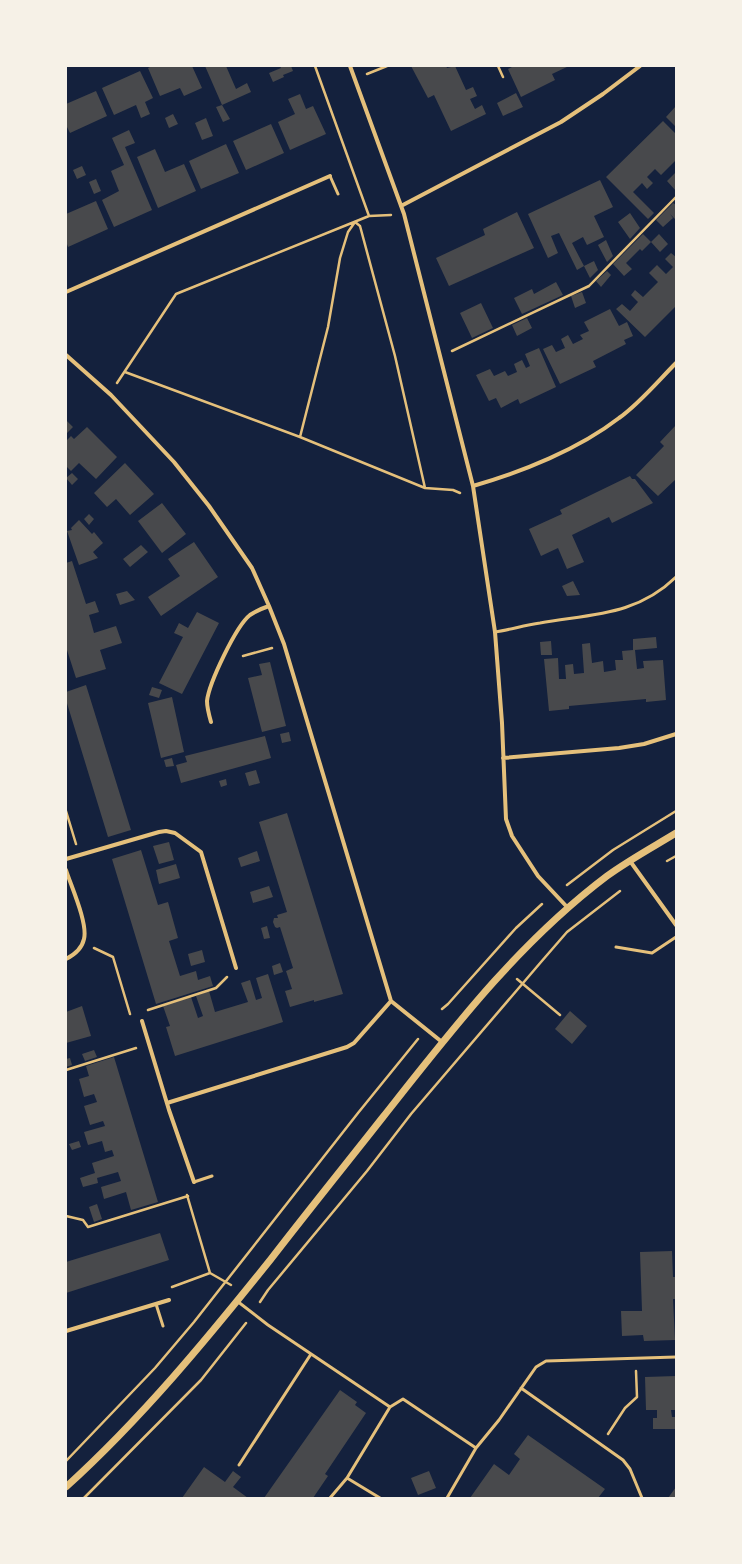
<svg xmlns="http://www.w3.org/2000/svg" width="742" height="1564" font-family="Helvetica,sans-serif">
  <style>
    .building { fill: #48494c }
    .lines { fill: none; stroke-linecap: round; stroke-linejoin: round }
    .path { stroke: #e5c07b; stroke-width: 2.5 }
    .service { stroke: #e5c07b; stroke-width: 3 }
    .minor { stroke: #e5c07b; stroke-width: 4 }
    .tertiary { stroke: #e5c07b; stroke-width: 7 }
  </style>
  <rect width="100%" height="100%" fill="#14213d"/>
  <!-- building -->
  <path class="building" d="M152 66H192L202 88 184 96 180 88 160 96 148 68Z
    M205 66H226L236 89 247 83 251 92 222 105Z
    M280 66H291L293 71 283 75 284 77 273 82 269 73 281 68Z
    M411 66H446L447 68 455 66 466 90 473 87 477 96 470 99 475 109 482 105 486 114 451 131 434 95 428 98Z
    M514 66H569L552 74 555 80 521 97 508 69Z
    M140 71 153 98 145 102 150 114 141 118 136 105 114 115 102 88Z
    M96 91 107 116 70 133 66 125V104Z
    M516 93 523 107 503 116 497 103Z
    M300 94 306 109 313 106 326 134 290 150 278 122 295 114 288 99Z
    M222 105 230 119 223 122 216 107Z
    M676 106V127L666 117Z
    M173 114 178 124 169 128 165 118Z
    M206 118 213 136 202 140 195 123Z
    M663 121 676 134V160L661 175 655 169 647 177 653 183 647 189 642 183 633 192 654 213 648 219 606 177Z
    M271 124 284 153 246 170 233 141Z
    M129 130 135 143 125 147 152 210 114 227 102 200 119 191 111 171 124 165 112 138Z
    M226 144 239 173 201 189 189 161Z
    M155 149 165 172 184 164 196 191 158 208 137 157Z
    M82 166 86 175 77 179 73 170Z
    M676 172V191L667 181Z
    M96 179 101 191 94 194 89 182Z
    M600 180 613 207 594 216 604 237 587 245 583 237 572 243 584 266 577 270 559 233 551 236 558 253 548 258 528 214Z
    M96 201 108 229 68 247 66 241V214Z
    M673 203 676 205V218L675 219 670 214 673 218 663 227 656 220Z
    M517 212 534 248 449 286 436 258 485 235 483 229Z
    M630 213 640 228 630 239 618 222Z
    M643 234 651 242 642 251 640 249 626 263 632 269 624 276 613 264Z
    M659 234 668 244 660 252 651 242Z
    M606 240 613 256 607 262 598 245Z
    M671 253 676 257V306L645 337 616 309 622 304 630 311 638 302 631 295 635 290 643 297 658 282 649 273 657 265 666 274 673 267 665 259Z
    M594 261 598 270 590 278 584 266Z
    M607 271 611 275 601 287 596 281Z
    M556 282 563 295 522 314 514 298 532 289 534 294Z
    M582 292 586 303 575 308 571 296Z
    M481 303 493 328 472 338 460 313Z
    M610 309 619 326 627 322 633 336 624 340 626 344 593 361 596 367 560 384 543 349 552 345 556 352 565 348 561 339 568 335 573 344 583 339 580 335 589 331 584 322Z
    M527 318 532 328 517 336 512 325Z
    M539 348 556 387 520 404 518 399 501 408 496 398 489 401 476 375 490 369 494 376 505 371 508 376 517 372 514 364 522 360 526 368 530 366 525 354Z
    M66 420 73 427 66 434Z
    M676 425V479L658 496 636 475 664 446 660 442Z
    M87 427 117 457 96 479 79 463 71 471 66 466V441L71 436 74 439Z
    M125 463 154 494 130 515 116 499 107 507 94 493Z
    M72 473 78 479 72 485 66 478Z
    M630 476 632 479H635L653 503 612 523 609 517 572 535 584 562 567 569 558 548 541 556 529 529 562 514 560 510Z
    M162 503 186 534 162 553 138 521Z
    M89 514 94 519 89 525 84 519Z
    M79 520 92 534 94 532 103 543 93 552 98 558 79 565 67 531 72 530 71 528Z
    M194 542 218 577 161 616 148 597 180 576 168 559Z
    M141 545 148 552 130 567 123 559Z
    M72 561 86 604 95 601 99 612 89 615 94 633 116 626 122 643 100 650 106 669 76 678 66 647V563Z
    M573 581 580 595 567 596 562 586Z
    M127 591 135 600 120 605 116 594Z
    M197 612 219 623 182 694 159 683 183 637 174 633 179 623 188 628Z
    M656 637 657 648 635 650 637 669 644 668 643 661 663 660 666 700 646 702V699L569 706V709L549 711 544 659 558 658 559 679H566L565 665 573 664 574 674 584 673 582 644 590 643 592 663 603 661 604 672 616 670 615 660H623L622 651 633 650V639Z
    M551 641 552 655H541L540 642Z
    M270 662 286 726 262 732 248 678 262 675 259 664Z
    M86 685 131 830 108 837 66 700V692Z
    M152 687 162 690 159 698 149 695Z
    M172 697 184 752 161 758 148 703Z
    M289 732 291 741 282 743 280 734Z
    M265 736 271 758 181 783 176 765 187 762 185 756Z
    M172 758 174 766 166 767 164 760Z
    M256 770 260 783 249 786 245 773Z
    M226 779 227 785 221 787 219 781Z
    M287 813 343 994 314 1002V1000L290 1007 285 991 292 989 286 971 293 968 280 927 277 928 275 927 273 922 274 918H278L277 915 287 912 259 822Z
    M169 842 174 860 159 864 153 846Z
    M141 850 158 905 168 902 178 938 169 941 180 976 196 971 198 980 210 976 213 986 156 1004 112 859Z
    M257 851 260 861 241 867 238 858Z
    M176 864 180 878 159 884 156 870Z
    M269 886 273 897 253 903 250 892Z
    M267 926 270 938 264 939 261 928Z
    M202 950 205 962 191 966 188 954Z
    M280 963 283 972 274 975 272 966Z
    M268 974 283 1022 175 1056 166 1027 170 1026 163 1006 191 997 198 1018 203 1016 196 996 209 991 215 1012 248 1002 241 983 250 980 256 1000 262 998 256 978Z
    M82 1006 91 1036 66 1043V1012Z
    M570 1011 587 1026 572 1044 555 1029Z
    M94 1050 97 1057 85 1061 82 1054Z
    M114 1057 158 1202 131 1210 126 1192 104 1199 101 1187 121 1181 118 1172 97 1178 98 1183 83 1187 80 1178 95 1173 92 1163 114 1156 112 1150 105 1152 102 1141 88 1145 84 1132 105 1126 103 1121 90 1125 84 1106 97 1102 94 1094 84 1097 79 1079 89 1076 86 1066Z
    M70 1058 72 1065 66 1067V1059Z
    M79 1141 81 1147 72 1150 69 1144Z
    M97 1204 102 1219 94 1222 89 1207Z
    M160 1233 169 1260 66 1293V1262Z
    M672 1251 673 1277H676V1299H673L675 1340 644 1341 643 1335 622 1336 621 1311H642L640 1252Z
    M676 1376V1410H671L672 1417H676V1429H653V1418H657V1410H646L645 1377Z
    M340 1390 357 1402 355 1405 366 1413 325 1474 328 1476 313 1498H264Z
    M528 1435 605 1489 598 1498H470L494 1464 509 1475 520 1459 514 1454Z
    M204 1467 225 1482 233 1471 241 1477 233 1487 248 1498H182Z
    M429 1471 436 1488 418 1495 411 1478Z
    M676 1487V1498H668Z"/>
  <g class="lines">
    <!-- path -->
    <path class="path" d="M315 66 369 216
      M498 66 503 77
      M367 74 387 66
      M355 222 360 226 395 356 425 488 300 437 328 327 340 258 348 232Z
      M452 351 589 286 676 197
      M125 372 300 437
      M117 383 176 294 369 216 391 215
      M425 488 453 490 460 493
      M243 656 272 648
      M66 811 76 844
      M667 861 676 856
      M567 885 613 850 676 811
      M94 948 113 957 130 1014
      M517 979 560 1015
      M442 1009 448 1004 516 928 542 904
      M148 1010 216 988 227 977
      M66 1070 136 1048
      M187 1195 210 1273
      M66 1216 83 1220 88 1227 188 1196
      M172 1287 210 1273 231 1285
      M260 1302 268 1290 367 1171 411 1114 541 962 567 932 620 891
      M608 1434 625 1408 637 1397 636 1371
      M66 1461 155 1368 194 1322 358 1113 418 1039
      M84 1498 201 1380 246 1323"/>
    <!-- service -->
    <path class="service" d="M330 176 338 194
      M495 632C510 630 524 625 540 623 591 614 636 616 676 577
      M616 947 652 953 676 937
      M194 1182 212 1176
      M237 1301 268 1325 390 1407 403 1399 476 1448 499 1420 536 1367 546 1361 676 1357
      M156 1304 163 1326
      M521 1388 623 1460 630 1469 642 1498
      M239 1465 311 1354
      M330 1498 347 1478
      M380 1498 347 1478 390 1407
      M447 1498 476 1448"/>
    <!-- minor -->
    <path class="minor" d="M350 66 404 214 473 486 495 632 502 723 506 819 512 836 538 876 568 908
      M401 206 561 122 603 94 640 66
      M66 292 330 176
      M66 355 111 395 174 462 209 506 252 568 269 606 284 644 391 1001 442 1042
      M473 486C522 472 579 449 619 418 639 404 659 380 676 363
      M211 722C209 715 207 708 207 701 209 683 236 626 250 615 256 611 263 608 269 606
      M503 758 619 748 644 744 676 734
      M66 859 159 832 166 831 175 833 201 852 236 968
      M630 861 676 925
      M66 870C71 886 88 923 84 939 82 948 74 955 66 959
      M142 1021 169 1110 194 1182
      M167 1103 347 1047 354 1043 391 1001
      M66 1331 169 1300"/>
    <!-- tertiary -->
    <path class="tertiary" d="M66 1487C142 1418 207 1339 271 1259 308 1211 346 1164 383 1117 451 1031 518 943 607 876 629 860 653 847 676 833"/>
  </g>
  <!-- border -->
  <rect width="742" height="1564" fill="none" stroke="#f6f1e7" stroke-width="134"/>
</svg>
